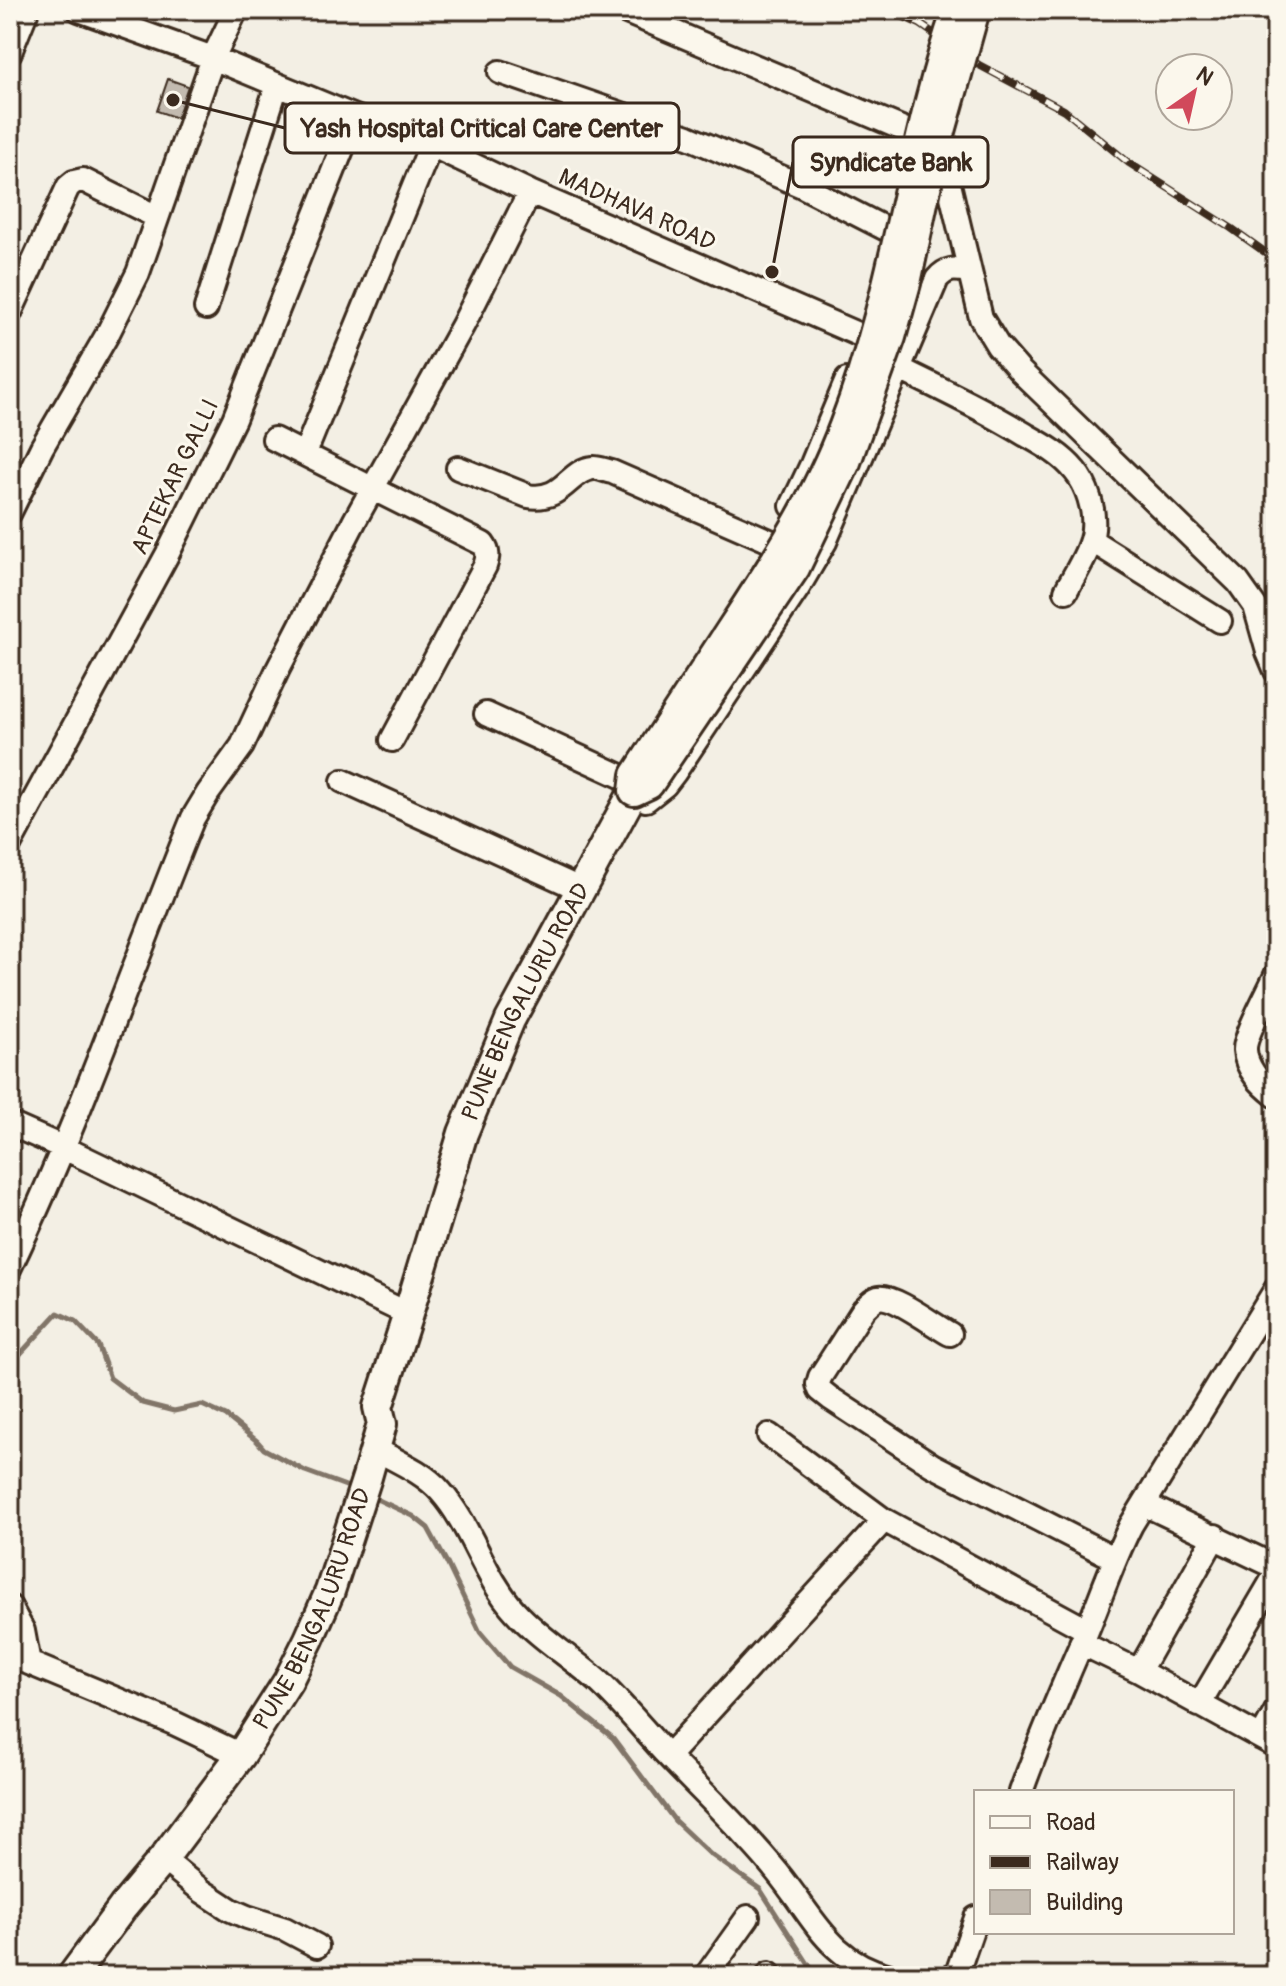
<svg xmlns="http://www.w3.org/2000/svg" width="1286" height="1986" font-family="Pangolin,sans-serif">
  <style>
    .lines { fill: none; stroke-linecap: round; stroke-linejoin: round }
    .stream { stroke: #817468; stroke-width: 5 }
    .building { fill: #c3bbb0; stroke: #3b2a1e; stroke-width: 2 }
    .minor-casing { stroke: #3b2a1e; stroke-width: 28 }
    .major-casing { stroke: #3b2a1e; stroke-width: 34 }
    .minor { stroke: #fbf7ec; stroke-width: 22 }
    .major { stroke: #fbf7ec; stroke-width: 28 }
    .rail-casing { stroke: #3b2a1e; stroke-width: 8 }
    .rail { stroke: #fbf7ec; stroke-width: 5; stroke-dasharray: 15; stroke-linecap: butt }
    .major-bridge-casing { stroke: #3b2a1e; stroke-width: 34; stroke-linecap: butt }
    .major-bridge { stroke: #fbf7ec; stroke-width: 28 }
    .labels { text-anchor: middle; dominant-baseline: central; stroke-width: 6; stroke-linejoin: round; paint-order: stroke }
    .street-label { font-size: 24px; fill: #3b2a1e; stroke: #fbf7ec }
    .leader { fill: none; stroke: #3b2a1e; stroke-width: 3 }
    .callout-dot { fill: #3b2a1e; stroke: #fbf7ec; stroke-width: 3 }
    .callout { fill: #fbf7ec; stroke: #3b2a1e; stroke-width: 3 }
    .callout-label { font-size: 26px; text-anchor: middle; font-weight: bold; fill: #3b2a1e }
  </style>
  <rect width="100%" height="100%" fill="#f3efe4"/>
  <filter id="ink" filterUnits="userSpaceOnUse"><feTurbulence type="fractalNoise" baseFrequency=".0125" numOctaves="2"/><feDisplacementMap in="SourceGraphic" scale="16" xChannelSelector="R" yChannelSelector="G"/><feConvolveMatrix kernelMatrix="1 2 1 2 8 2 1 2 1" color-interpolation-filters="sRGB"/></filter>
  <g filter="url(#ink)">
    <g class="lines">
      <!-- stream -->
      <path class="stream" d="M10 1365 58 1313 75 1321 98 1345 110 1378 143 1403 174 1411 202 1405 226 1416 257 1441 264 1449 305 1471 354 1489
        M370 1496 413 1516 428 1528 446 1561 480 1632 510 1667 561 1696 613 1738 675 1821 710 1854 760 1889 816 1976"/>
    </g>
    <!-- building -->
    <path class="building" d="M168 79 188 86 177 118 157 111Z"/>
    <g class="lines">
      <defs>
        <path id="minor" d="M79 10 213 58 355 117 431 145 530 192 862 336
          M622 10 908 131C933 147 939 157 949 184L981 318 998 346 1020 371 1238 582 1255 606 1268 652 1276 671
          M10 52 27 10
          M500 72 688 137 802 186 888 230
          M206 308 277 85
          M10 313 68 187 74 182 83 180 157 217
          M900 369C943 390 985 410 1026 435 1044 445 1062 455 1075 471 1087 485 1095 510 1093 529 1092 548 1075 573 1066 591
          M274 439 483 544C489 552 488 557 485 566L392 740
          M305 453 431 145
          M458 468 528 496C563 502 569 470 593 468 598 467 606 471 612 472L772 542
          M792 506 812 464 847 380
          M10 512 42 447 107 335 138 273 213 58 236 10
          M1091 540 1220 621
          M486 714 623 777
          M343 781 580 889
          M646 800 665 785 675 772 798 588 825 542 937 279C947 267 955 269 969 271
          M10 844 168 553 234 419 355 117
          M1276 975C1269 991 1244 1036 1245 1050 1246 1070 1262 1085 1276 1096
          M10 1124 62 1147 408 1314
          M10 1267C80 1121 132 967 193 818L208 793 242 746 278 669 355 520 463 325 530 192
          M950 1334C935 1326 893 1294 878 1298 872 1300 867 1306 863 1310L820 1377 818 1384 820 1390 830 1398 932 1465 1114 1558
          M769 1435 884 1520 1087 1630
          M375 1449C397 1461 425 1473 441 1492 472 1527 483 1576 515 1611 539 1638 571 1657 598 1681 624 1705 645 1732 669 1757 705 1795 744 1831 777 1872 814 1917 829 1961 890 1976
          M1144 1504 1276 1567
          M10 1607 23 1631 29 1663
          M1081 1643 1139 1671 1276 1746
          M10 1657 29 1663 176 1724 241 1755
          M1139 1671 1215 1536
          M1199 1705 1276 1574
          M1261 1738 1276 1711
          M668 1756 884 1520
          M1021 1792C1040 1738 1063 1686 1086 1633 1101 1597 1113 1560 1131 1525L1276 1289
          M163 1859 202 1891 231 1910 247 1917 285 1929 317 1946
          M706 1976 748 1917
          M768 1976 769 1974
          M956 1976 976 1918"/>
        <g id="major">
          <path id="s1" d="M72 1976 123 1907 163 1859 241 1755 288 1681 309 1639 330 1591 367 1477 382 1424 378 1407 408 1314 463 1133 510 1020 634 791"/>
        </g>
      </defs>
      <!-- minor casing -->
      <use href="#minor" class="minor-casing"/>
      <!-- major casing -->
      <use href="#major" class="major-casing"/>
      <!-- minor -->
      <use href="#minor" class="minor"/>
      <!-- major -->
      <use href="#major" class="major"/>
      <defs>
        <path id="rail" d="M888 10 920 24 979 65 1064 110 1129 163 1231 228 1276 260"/>
      </defs>
      <!-- rail casing -->
      <use href="#rail" class="rail-casing"/>
      <!-- rail -->
      <use href="#rail" class="rail"/>
      <defs>
        <path id="major-bridge" d="M957 10C910 146 896 292 844 426 817 498 774 564 732 628 700 677 668 726 636 775L634 791 649 784 795 568 846 462 891 337 906 283 929 174 975 10"/>
      </defs>
      <!-- major-bridge casing -->
      <use href="#major-bridge" class="major-bridge-casing"/>
      <!-- major-bridge -->
      <use href="#major-bridge" class="major-bridge"/>
    </g>
  </g>
  <g class="labels">
    <!-- street labels -->
    <g class="street-label">
      <text transform="translate(637 210) rotate(24)">MADHAVA ROAD</text>
      <text transform="translate(175 477) rotate(-64)">APTEKAR GALLI</text>
      <text stroke="none"><textPath href="#s1" startOffset="1090">PUNE BENGALURU ROAD</textPath></text>
      <text stroke="none"><textPath href="#s1" startOffset="442">PUNE BENGALURU ROAD</textPath></text>
    </g>
  </g>
  <!-- callouts -->
  <path class="leader" d="M173 100L285 128M772 272L793 162"/>
  <g class="callout-dot">
    <circle cx="173" cy="100" r="8"/>
    <circle cx="772" cy="272" r="8"/>
  </g>
  <g class="callout">
    <rect x="285" y="103" width="394" height="50" rx="8"/>
    <rect x="793" y="137" width="195" height="50" rx="8"/>
  </g>
  <g class="callout-label">
    <text x="482" y="137">Yash Hospital Critical Care Center</text>
    <text x="891" y="171">Syndicate Bank</text>
  </g>
  <!-- margin -->
  <rect width="1286" height="1986" fill="none" stroke="#fbf7ec" stroke-width="40"/>
  <rect x="20" y="20" width="1246" height="1946" fill="none" stroke="#3b2a1e" stroke-width="3" filter="url(#ink)"/>
  <!-- legend -->
  <rect x="974" y="1790" width="260" height="144" fill="#fbf7ec" stroke="#aea59a" stroke-width="2"/>
  <rect x="990" y="1816" width="40" height="12" fill="#fbf7ec" stroke="#aea59a" stroke-width="2"/>
  <text x="1046" y="1830" font-size="24" fill="#3b2a1e">Road</text>
  <rect x="990" y="1856" width="40" height="12" fill="#3b2a1e" stroke="#aea59a" stroke-width="2"/>
  <text x="1046" y="1870" font-size="24" fill="#3b2a1e">Railway</text>
  <rect x="990" y="1890" width="40" height="24" fill="#c3bbb0" stroke="#aea59a" stroke-width="2"/>
  <text x="1046" y="1910" font-size="24" fill="#3b2a1e">Building</text>
  <!-- north arrow -->
  <g transform="translate(1194 92) rotate(34)"><circle r="38" fill="#fbf7ec" stroke="#aea59a" stroke-width="2"/>
  <path d="M0-6L14 30L0 20L-14 30Z" fill="#d1495b"/>
  <text y="-12" font-size="22" font-weight="bold" text-anchor="middle" fill="#3b2a1e">N</text>
  </g>
</svg>
